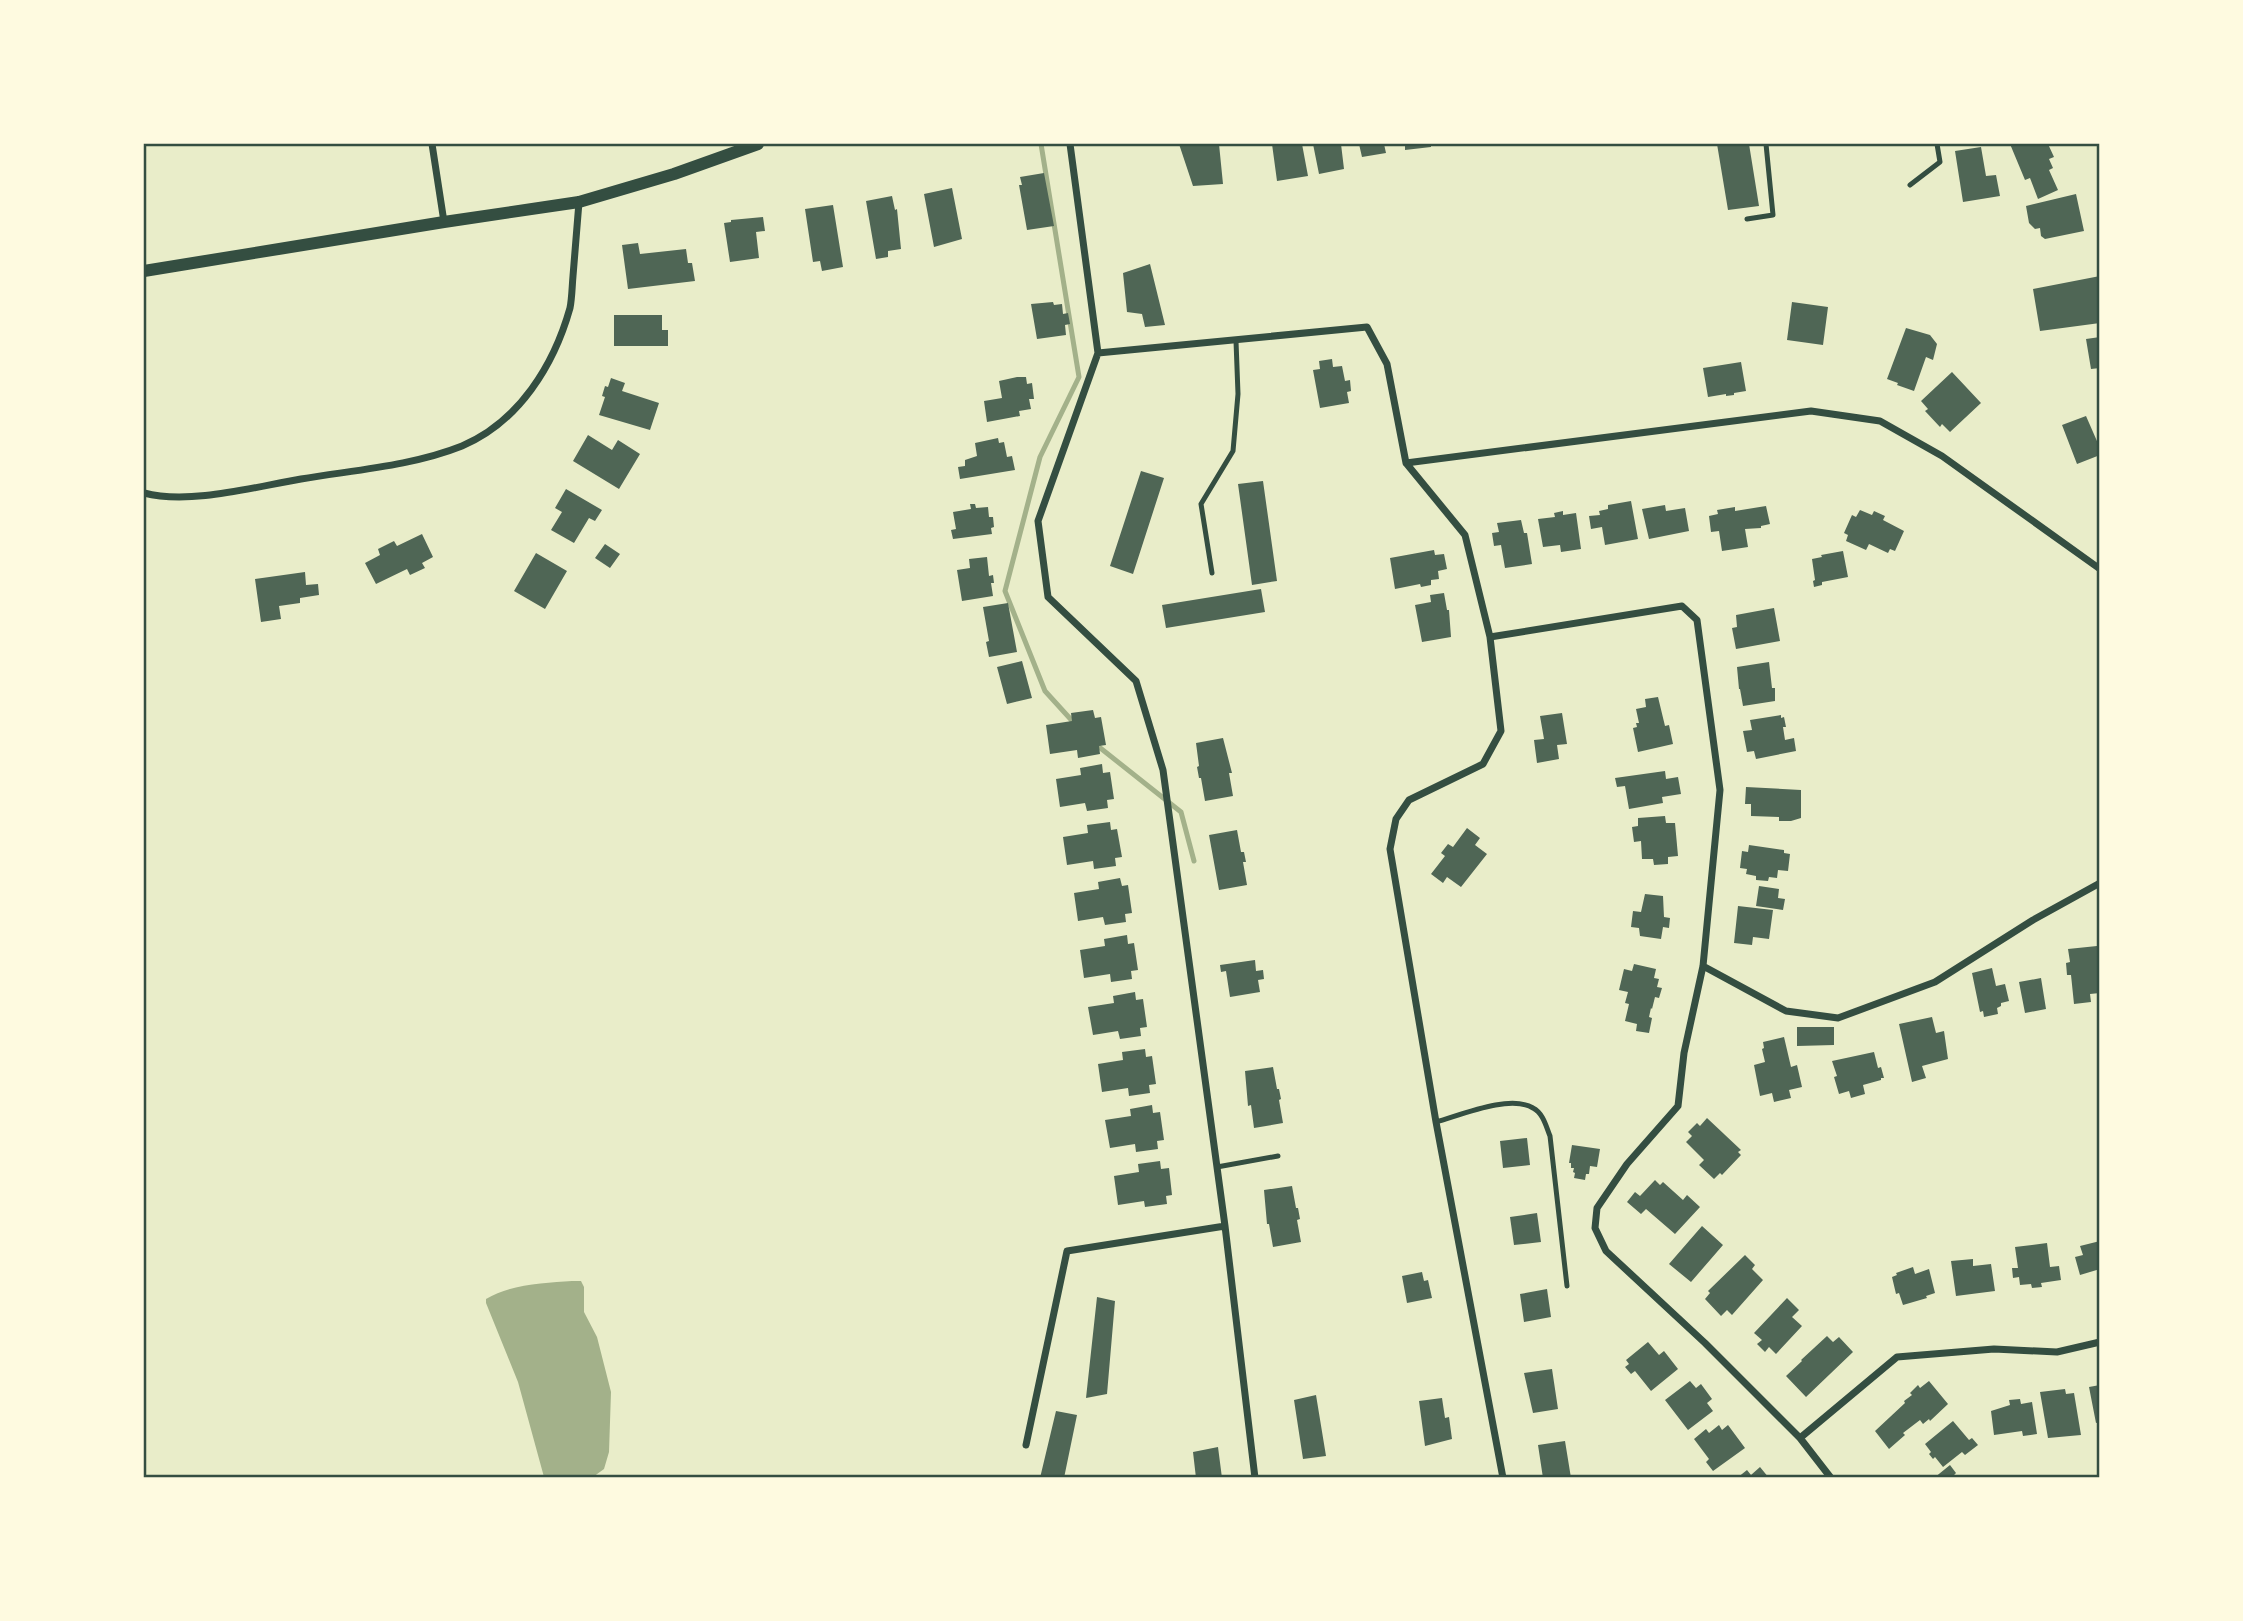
<svg xmlns="http://www.w3.org/2000/svg" width="2243" height="1621" font-family="'IBM Plex Serif',serif">
  <style>
    .water { fill: #a3b18a }
    .lines { fill: none; stroke-linecap: round; stroke-linejoin: round }
    .stream { stroke: #a3b18a; stroke-width: 5 }
    .building { fill: #4f6655 }
    .service { stroke: #344e41; stroke-width: 5 }
    .minor { stroke: #344e41; stroke-width: 7 }
    .tertiary { stroke: #344e41; stroke-width: 12 }
    .neatline { fill: none; stroke: #344e41; stroke-width: 2.5 }
  </style>
  <rect width="100%" height="100%" fill="#e9edc9"/>
  <!-- water -->
  <path class="water" d="M572 1281H581L584 1287V1312L597 1337 611 1392 609 1452 604 1469 593 1477H544L518 1382 486 1303V1299C511 1284 545 1283 572 1281Z"/>
  <g class="lines">
    <!-- stream -->
    <path class="stream" d="M1041 144 1079 377 1040 457 1005 591 1045 691 1075 724
      M1094 743 1181 812 1194 861"/>
  </g>
  <!-- building -->
  <path class="building" d="M1179 144H1219L1223 184 1193 186Z
    M1272 144H1302L1308 176 1277 181Z
    M1313 144H1341L1344 169 1319 174Z
    M1359 144H1384L1386 153 1362 157Z
    M1405 144H1431V147L1405 150Z
    M1717 144H1749L1759 206 1728 210Z
    M2010 144H2048L2054 157 2049 159 2053 168 2049 170 2058 190 2038 199 2030 178 2025 180Z
    M1981 147 1986 176 1996 175 2000 196 1963 202 1955 151Z
    M1044 173 1054 226 1027 230 1019 185H1022L1020 177Z
    M952 188 962 239 934 247 924 194Z
    M2076 194 2084 231 2045 239 2041 236 2040 228 2035 229 2029 223 2026 206Z
    M892 196 895 210 897 209 901 249 888 251V257L876 259 866 201Z
    M833 205 843 267 822 271 820 261 813 262 805 209Z
    M763 217 765 231 756 232 759 258 730 262 724 223 731 222V220Z
    M638 243 640 254 686 249 688 263H692L695 281 628 289 622 245Z
    M1150 264 1165 325 1145 327 1142 314 1127 312 1123 273Z
    M2100 276V323L2040 331 2033 289Z
    M1053 302 1054 305 1062 304 1063 314 1068 313 1070 324 1065 325 1066 335 1037 339 1031 304Z
    M1792 302 1828 307 1823 345 1787 340Z
    M614 315H662V330H668V346H614Z
    M1906 328 1930 335 1937 344 1933 360 1926 357 1914 391 1897 385 1898 383 1887 379Z
    M2100 337V368L2091 369 2086 339Z
    M1332 359 1333 367 1342 366 1345 381 1350 380 1351 391 1347 392 1349 403 1320 408 1313 370 1320 369 1319 361Z
    M1741 362 1746 391 1734 393V395L1726 396V394L1708 397 1703 368Z
    M1952 372 1981 403 1950 432 1942 424 1940 427 1925 411 1928 409 1921 401Z
    M1017 377H1026L1027 384 1032 383 1034 399H1029L1031 409 1019 411 1020 416 987 422 984 401 1002 398 999 381Z
    M611 378 625 383 622 391 659 403 650 430 599 415 605 397 602 396 605 386 608 387Z
    M2086 416 2100 448V455L2077 464 2062 425Z
    M588 435 612 450 618 440 640 454 619 489 573 461Z
    M998 438 999 443 1004 442 1007 457 1012 456 1015 470 960 479 958 467 965 466V460L977 456 975 443Z
    M1141 471 1164 478 1133 574 1110 566Z
    M1263 481 1277 581 1252 585 1238 484Z
    M566 489 602 510 595 521 589 518 574 543 551 530 562 512 555 508Z
    M1631 501 1638 539 1605 545 1602 527 1591 529 1589 516 1600 515 1599 511 1608 509V505Z
    M970 504H975L976 508 988 507 989 517H993L994 527 991 528 992 534 953 539 951 530 956 529 953 512 971 509Z
    M1665 505 1666 511 1685 508 1689 531 1649 539 1642 509Z
    M1766 506 1770 524 1761 526V528L1745 529 1748 547 1722 551 1719 531 1711 532 1709 516 1718 514 1717 510 1735 507V511Z
    M1860 510 1872 515 1874 511 1885 516 1883 520 1904 531 1895 551 1890 549 1888 553 1869 544 1866 550 1846 541 1848 535 1844 533 1852 515 1856 517Z
    M1563 511V515L1576 513 1581 549 1561 552 1560 545 1543 547 1538 519 1555 517 1554 513Z
    M1521 520 1524 533H1527L1532 564 1505 568 1501 545 1494 546 1492 533 1499 532 1497 523Z
    M422 534 433 557 422 563 425 568 410 575 407 569 376 584 365 563 380 555 378 549 394 541 397 546Z
    M605 544 620 554 610 568 595 558Z
    M1434 550 1435 555 1444 554 1447 569 1438 571 1439 579 1431 580V585L1421 587 1420 584 1395 589 1390 558Z
    M1843 551 1848 577 1822 582V585L1814 587 1813 581 1815 580 1812 559 1822 557 1821 555Z
    M536 553 567 571 545 609 514 591Z
    M987 557 989 576 993 575 994 583H991L993 596 962 601 957 570 970 568 969 559Z
    M305 572 306 585 318 584 319 595 300 598V603L279 606 281 619 261 622 255 579Z
    M1261 589 1265 612 1166 628 1162 605Z
    M1444 593 1447 610H1449L1451 637 1422 642 1415 605 1431 602 1430 595Z
    M1008 603 1017 652 989 657 986 642 989 641 983 607Z
    M1774 608 1780 641 1736 649 1732 628 1737 627 1736 615Z
    M1022 661 1032 698 1007 704 997 667Z
    M1769 662 1772 688H1775V701L1743 706 1740 689H1739L1737 667Z
    M1658 697 1665 726 1669 725 1673 744 1638 752 1633 728 1637 727 1636 723H1639L1636 709 1646 707 1645 699Z
    M1093 710 1095 718 1101 717 1106 745 1099 746 1100 754 1078 758 1077 750 1050 754 1046 725 1072 721 1071 713Z
    M1562 713 1567 744 1557 745 1559 759 1537 763 1534 740 1544 739 1540 716Z
    M1781 715V718L1784 717 1786 727H1783L1785 740 1794 738 1796 751 1756 759 1754 751 1747 752 1743 731 1752 730 1750 720Z
    M1223 738 1232 773H1229L1233 796 1205 801 1201 778H1199L1197 767 1199 766 1196 743Z
    M1102 764 1103 773 1110 772 1114 799 1107 800 1108 808 1087 811 1085 803 1060 807 1056 779 1081 775 1080 768Z
    M1665 771 1666 779 1678 777 1681 794 1662 797 1663 803 1629 809 1625 786 1617 787 1615 778Z
    M1746 787 1801 790V818L1791 821H1779V817L1751 816V804H1745Z
    M1665 816 1666 823H1675L1678 856 1668 857V864L1654 865 1653 859H1642L1641 841 1634 842 1632 827 1638 826V818Z
    M1110 822 1111 830 1117 829 1122 857 1115 858 1116 866 1094 869 1093 861 1067 865 1063 837 1088 833 1087 825Z
    M1467 828 1480 838 1475 845 1487 854 1461 887 1447 877 1443 883 1431 874 1445 856 1441 853 1448 844 1453 847Z
    M1237 830 1241 852H1244L1246 862H1243L1247 885 1219 890 1209 835Z
    M1749 845 1784 850V853L1790 854 1788 871 1778 870 1777 878 1769 877 1768 881 1756 880V876L1746 874 1747 869 1740 868 1742 851 1748 852Z
    M1120 878 1122 886 1128 885 1132 913 1125 914 1126 922 1105 925 1103 917 1078 921 1074 893 1099 889 1098 882Z
    M1759 886 1779 889 1778 898 1785 899 1783 910 1756 906Z
    M1645 894 1663 896 1664 917 1670 918 1669 928 1663 927 1661 939 1640 936 1639 928 1631 927 1633 911 1641 912Z
    M1738 906 1773 910 1769 939 1753 937 1752 945 1734 943Z
    M1127 935 1128 944 1134 943 1138 970 1131 971 1132 979 1111 982 1110 974 1084 978 1080 950 1105 946 1104 939Z
    M2097 946 2100 993 2090 994 2091 1002 2074 1004 2071 975H2067L2066 963 2070 962 2068 949Z
    M1255 960 1256 971 1263 970 1264 979 1258 980 1260 992 1230 997 1226 971 1221 972 1220 965Z
    M1634 964 1656 969 1654 978 1659 979 1657 987 1662 988 1659 998 1655 997 1652 1009 1651 1008 1649 1017 1652 1018 1649 1033 1636 1031 1637 1024 1625 1021 1629 1004 1625 1003 1628 992 1619 990 1624 969 1632 971Z
    M1992 968 1996 986 2005 984 2009 1001 2001 1003V1006L1997 1008 1998 1014 1984 1017 1983 1011 1980 1012 1972 973Z
    M2041 978 2046 1009 2025 1013 2019 982Z
    M1135 992 1136 1000 1143 999 1147 1027 1140 1028 1141 1036 1120 1039 1118 1031 1093 1035 1088 1007 1114 1003 1113 996Z
    M1932 1017 1936 1033 1944 1031 1948 1059 1922 1066 1926 1078 1912 1082 1899 1024Z
    M1797 1027H1834V1045L1797 1046Z
    M1784 1037 1791 1067 1797 1065 1802 1087 1789 1090 1791 1098 1774 1102 1772 1093 1760 1096 1754 1065 1765 1062 1762 1049 1764 1048 1763 1042Z
    M1145 1049 1146 1057 1152 1056 1156 1084 1149 1085 1150 1093 1129 1096 1128 1088 1102 1092 1098 1064 1123 1060 1122 1052Z
    M1874 1052 1878 1068 1881 1067 1884 1078H1881V1080L1863 1085 1865 1094 1851 1098 1849 1091 1839 1094 1834 1077 1837 1076 1832 1061Z
    M1273 1067 1277 1089H1279L1281 1099 1279 1100 1283 1123 1254 1128 1251 1105 1248 1106 1245 1071Z
    M1152 1105 1153 1113 1160 1112 1164 1140 1157 1141 1158 1149 1136 1152 1135 1144 1110 1148 1105 1120 1131 1116 1130 1109Z
    M1707 1118 1741 1150 1738 1152 1741 1155 1722 1175 1720 1173 1714 1179 1699 1165 1704 1160 1686 1142 1692 1136 1688 1132 1697 1123 1700 1126Z
    M1527 1138 1530 1165 1503 1168 1500 1141Z
    M1572 1145 1600 1149 1597 1167 1590 1166 1589 1174H1586L1585 1180 1574 1178 1575 1173 1573 1172 1574 1168H1571V1163H1569Z
    M1160 1161 1161 1169 1169 1168 1172 1195 1166 1196 1167 1204 1145 1207 1144 1201 1118 1205 1114 1176 1139 1172 1138 1164Z
    M1655 1180 1660 1185 1663 1182 1683 1200 1687 1195 1700 1207 1675 1234 1646 1209 1641 1214 1627 1202 1635 1192 1640 1196Z
    M1292 1186 1296 1208H1298L1300 1219 1297 1220 1301 1242 1273 1247 1269 1224H1267L1264 1190Z
    M1537 1213 1541 1242 1514 1245 1510 1217Z
    M1702 1226 1723 1245 1691 1282 1669 1264Z
    M2100 1241V1269L2080 1275 2075 1257 2083 1255 2080 1246Z
    M2047 1243 2050 1267 2059 1266 2061 1280 2041 1283 2042 1287 2032 1288 2031 1284 2020 1285 2019 1277 2013 1278 2012 1268H2018L2015 1247Z
    M1745 1255 1755 1265 1752 1269 1763 1280 1732 1315 1727 1310 1721 1316 1705 1299 1710 1293 1708 1291Z
    M1973 1259V1266L1991 1264 1995 1291 1956 1296 1951 1261Z
    M1913 1267 1915 1274 1929 1269 1935 1293 1926 1296 1927 1298 1903 1305 1899 1293 1896 1294 1892 1277 1897 1275 1896 1273Z
    M1422 1272 1424 1281 1428 1280 1432 1298 1407 1303 1402 1276Z
    M1547 1289 1551 1317 1524 1322 1520 1294Z
    M1097 1297 1115 1301 1107 1394 1086 1398Z
    M1787 1298 1799 1310 1792 1317 1802 1326 1776 1354 1769 1347 1765 1352 1757 1344 1762 1340 1754 1333Z
    M1827 1336 1833 1342 1839 1337 1853 1352 1806 1397 1786 1376 1802 1361 1801 1360Z
    M1648 1342 1659 1355 1664 1351 1678 1369 1651 1391 1635 1371 1631 1374 1625 1367 1629 1364 1626 1360Z
    M1552 1369 1558 1409 1533 1413 1524 1373Z
    M1690 1381 1696 1388 1701 1384 1712 1399 1707 1403 1713 1411 1688 1430 1665 1400Z
    M1929 1381 1948 1404 1930 1421 1929 1419 1923 1424 1920 1420 1903 1433 1905 1435 1889 1449 1875 1431 1905 1403 1904 1401 1912 1395 1910 1393 1918 1385 1920 1388Z
    M2100 1385V1422L2096 1423 2089 1387Z
    M2065 1389 2066 1394 2074 1393 2081 1435 2048 1438 2040 1392Z
    M1316 1395 1326 1456 1303 1459 1294 1400Z
    M1442 1398 1445 1418 1449 1417 1452 1439 1425 1446 1419 1401Z
    M2020 1399 2021 1404 2032 1402 2037 1434 2023 1436 2022 1431 1994 1435 1991 1411 2010 1405 2009 1400Z
    M1056 1411 1077 1415 1064 1478H1040Z
    M1953 1421 1969 1440 1972 1438 1978 1445 1965 1455 1962 1452 1943 1467 1935 1457 1933 1459 1929 1454 1931 1452 1925 1444Z
    M1719 1425 1722 1430 1728 1425 1745 1448 1713 1471 1706 1462 1709 1459 1694 1439 1706 1429 1709 1433Z
    M1565 1441 1571 1478H1543L1538 1445Z
    M1218 1447 1222 1478H1196L1193 1452Z
    M1950 1465 1956 1473 1951 1478H1934Z
    M1760 1467 1769 1478H1737L1747 1470 1751 1475Z"/>
  <g class="lines">
    <!-- service -->
    <path class="service" d="M1910 185 1940 162 1937 144
      M1747 219 1773 215 1766 144
      M1212 573 1201 504 1233 451 1238 394 1236 341
      M1436 1122C1461 1115 1510 1094 1533 1108 1543 1113 1546 1126 1550 1136L1567 1286
      M1217 1167 1278 1156"/>
    <!-- minor -->
    <path class="minor" d="M432 144 444 222
      M1070 144 1098 353 1038 521 1048 597 1136 681 1163 770 1225 1226 1255 1478
      M1098 353 1367 327 1387 364 1406 463 1465 535 1490 637 1501 731 1483 764 1409 800 1396 819 1390 849 1436 1122 1503 1478
      M1406 463 1811 411 1880 421 1942 456 2100 569
      M144 493C189 505 254 487 301 479 354 470 412 466 462 446 519 422 554 365 570 308 572 298 572 287 573 276 575 252 577 227 579 202
      M1490 637 1682 606 1697 620 1720 790 1703 966 1684 1053 1678 1106 1627 1164 1597 1208 1595 1228 1606 1251 1705 1343 1800 1438 1831 1478
      M1703 966 1786 1011 1838 1018 1935 982 2033 920 2100 883
      M1800 1438 1897 1357 1994 1349 2057 1352 2100 1342
      M1026 1445 1067 1251 1225 1226"/>
    <!-- tertiary -->
    <path class="tertiary" d="M144 271 444 222 579 202 674 174 758 144"/>
  </g>
  <!-- border -->
  <rect width="2243" height="1621" fill="none" stroke="#fefae0" stroke-width="290"/>
  <rect x="145" y="145" width="1953" height="1331" class="neatline"/>
</svg>
